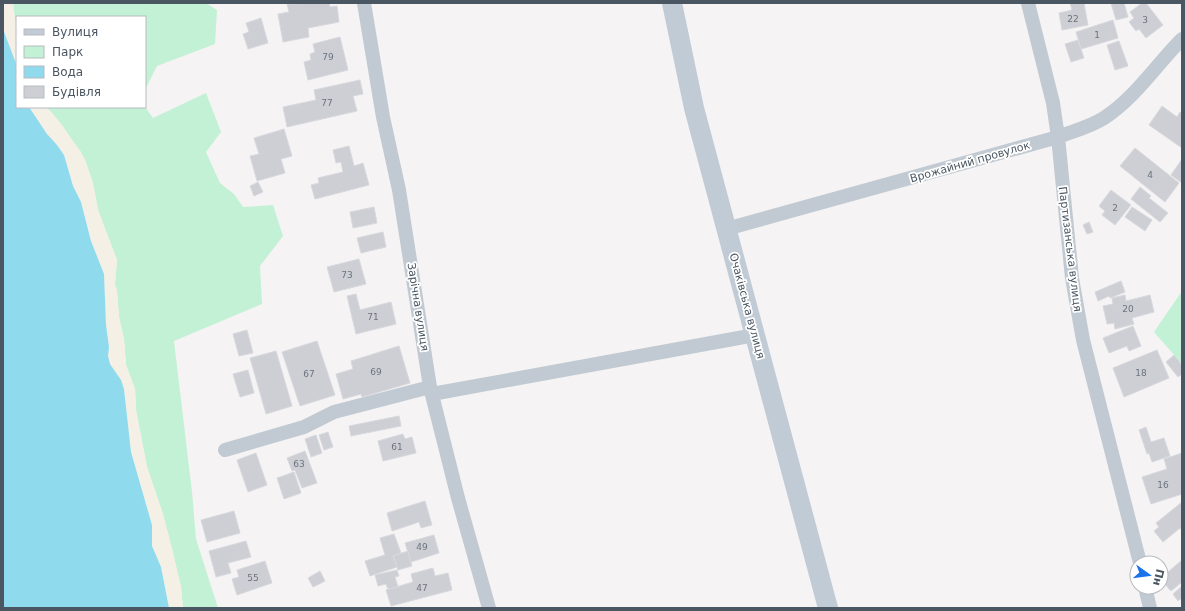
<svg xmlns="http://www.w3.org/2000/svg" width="1185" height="611" font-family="'DejaVu Sans',sans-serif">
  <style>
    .green { fill: #c3f1d5 }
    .sand { fill: #f5f0e5 }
    .water { fill: #90daee }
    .building { fill: #cdcfd5; stroke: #d7d9de }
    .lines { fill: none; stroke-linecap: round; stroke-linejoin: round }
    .street { stroke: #c1cad2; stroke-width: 14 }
    .secondary { stroke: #c1cbd6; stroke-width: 20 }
    .labels { text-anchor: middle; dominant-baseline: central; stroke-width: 3.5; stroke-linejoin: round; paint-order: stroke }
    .number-label { font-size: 9px; fill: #6b747e }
    .street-label { font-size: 11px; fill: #4a5661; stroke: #fff }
  </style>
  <rect width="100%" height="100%" fill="#f5f3f3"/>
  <!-- green -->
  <path class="green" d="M13 3H206L217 10 215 44 157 66 145 90V17H17V25L15 20Z
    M206 93 221 132 206 152 220 183 234 194 243 207 273 205 283 236 260 266 262 304 174 341 192 492 196 539 218 608H183L181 587 172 549 163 514 147 467 136 410 135 389 126 365 124 339 119 317 117 291 115 284 117 260 98 210 93 183 81 152 53 114 46 107H145L153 118Z
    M1182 291V364L1154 332Z"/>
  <!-- sand -->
  <path class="sand" d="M3 3H13L15 20 17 25V66L3 29Z
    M29 107H46L53 114 62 125 85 159 93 183 98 210 117 260 115 284 117 291 119 317 124 339 126 365 135 389 136 410 147 467 163 514 172 549 181 587 183 608H169L161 567 152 546V525L131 452 124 389 117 374 110 364 108 356 109 347 106 325 104 274 94 250 84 211 73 186 64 155 57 145 47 134Z"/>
  <!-- water -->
  <path class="water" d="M3 29 17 66V107H29L47 134 57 145 64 155 73 186 81 202 91 241 104 274 106 325 109 347 108 356 110 364 121 380 124 389 131 452 152 525V546L161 567 169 608H3Z"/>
  <!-- building -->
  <path class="building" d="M329 3 330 7 337 6 339 22 308 28 309 37 283 42 278 14 289 12 287 4Z
    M1070 3H1084L1088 25 1062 30 1059 13 1072 10Z
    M1111 3H1124L1128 17 1116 20Z
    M1142 3H1146L1163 25 1146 38 1139 29 1136 31 1129 22 1134 18 1130 12Z
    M261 18 268 43 248 49 243 34 249 32 246 23Z
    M1113 20 1118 38 1081 49 1076 32Z
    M340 37 348 70 308 80 304 62 311 60 310 54 315 52 313 44Z
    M1078 40 1084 58 1071 62 1065 44Z
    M1119 41 1128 66 1115 70 1107 45Z
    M360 80 363 94 353 96 357 111 287 127 283 107 316 100 314 90Z
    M1162 106 1177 117 1180 112 1182 113V148L1149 125Z
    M284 129 292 156 281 159 285 173 257 181 250 156 259 154 254 138Z
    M349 146 354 166 363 163 369 185 315 199 311 185 319 183 318 178 343 172 341 162 336 163 333 150Z
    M1135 148 1179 183 1165 202 1120 166Z
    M1182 159V183L1171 175Z
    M258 182 263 192 254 196 250 186Z
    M1140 187 1151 196 1149 198 1168 213 1160 222 1131 199Z
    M1111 190 1131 205 1115 225 1102 215 1105 211 1099 206Z
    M374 207 377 223 353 228 350 212Z
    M1132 207 1152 220 1145 231 1125 217Z
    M1089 222 1093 232 1087 234 1083 225Z
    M383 232 386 247 361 253 357 238Z
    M359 259 366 284 334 292 327 267Z
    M1121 281 1125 292 1110 298 1109 296 1098 301 1095 292Z
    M356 294 360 310 391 302 396 324 356 334 347 296Z
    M1125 295 1126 301 1150 295 1154 312 1132 318 1134 324 1115 329 1114 323 1107 324 1103 306 1113 304 1112 298Z
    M1133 326 1141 346 1129 351 1127 346 1109 353 1103 338Z
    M247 330 253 353 239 356 233 334Z
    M317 341 335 395 300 406 282 352Z
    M399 346 410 383 362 397 361 394 343 399 336 374 353 369 351 361Z
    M1157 350 1169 378 1124 397 1113 368Z
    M276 351 292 406 266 414 250 358Z
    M1174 355 1182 365V374L1178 377 1166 362Z
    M248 370 254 393 240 397 233 374Z
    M399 416 401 426 351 436 349 426Z
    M1146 427 1151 442 1164 438 1170 456 1152 462 1149 453 1147 454 1139 430Z
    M328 432 333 447 324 450 319 435Z
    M403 434 405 439 412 437 416 453 383 461 378 441Z
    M316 435 322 453 311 457 305 439Z
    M305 451 317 483 302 488 295 470 292 471 287 458Z
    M256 453 267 485 248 492 237 460Z
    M1182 453V494L1151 504 1142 477 1167 469 1164 459Z
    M294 472 301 493 284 499 277 478Z
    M425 501 432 525 421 528 419 522 392 531 387 513Z
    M1182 502V531L1180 528 1163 542 1154 531 1159 527 1156 523Z
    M234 511 240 533 207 542 201 520Z
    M394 534 401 553 393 556 397 567 370 576 365 561 385 555 380 538Z
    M434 535 439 553 411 562 405 543Z
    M246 541 251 557 228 563 231 573 216 577 209 551Z
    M408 551 412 566 398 570 393 556Z
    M1182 560V582L1171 591 1161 580V578Z
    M265 561 272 583 237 595 232 579 239 577 237 570Z
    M433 568 435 576 448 573 452 590 391 606 386 590 413 582 411 574Z
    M397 570 399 576 395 577 398 587 388 589 386 584 378 586 375 575Z
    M320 571 325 581 313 587 308 578Z
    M1182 586V598L1178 601 1173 594Z"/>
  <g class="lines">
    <!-- street -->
    <path class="street" d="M364 3 383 117 399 190 430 387 458 498 489 608
      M1028 3 1053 103 1058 137 1072 278 1083 340 1140 563
      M726 229 1058 137C1073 131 1090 127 1104 118 1135 98 1156 65 1182 39
      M432 394 755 335
      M225 450 304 427 334 412 430 387
      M1145 587 1150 608"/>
    <!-- secondary -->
    <path class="secondary" d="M672 3 694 108 828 608"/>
  </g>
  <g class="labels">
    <!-- number labels -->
    <g class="number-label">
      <text x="1073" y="19">22</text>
      <text x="1145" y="20">3</text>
      <text x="1097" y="35">1</text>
      <text x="328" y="57">79</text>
      <text x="327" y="103">77</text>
      <text x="1150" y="175">4</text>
      <text x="1115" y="208">2</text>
      <text x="347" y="275">73</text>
      <text x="1128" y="309">20</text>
      <text x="373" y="317">71</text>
      <text x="376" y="372">69</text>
      <text x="1141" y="373">18</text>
      <text x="309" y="374">67</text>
      <text x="397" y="447">61</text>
      <text x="299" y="464">63</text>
      <text x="1163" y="485">16</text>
      <text x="422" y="547">49</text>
      <text x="253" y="578">55</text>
      <text x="422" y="588">47</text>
    </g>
    <!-- street labels -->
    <g class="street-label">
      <text transform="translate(970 162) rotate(-16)">Врожайний провулок</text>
      <text transform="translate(1070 249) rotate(83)">Партизанська вулиця</text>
      <text transform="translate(747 306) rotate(75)">Очаківська вулиця</text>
      <text transform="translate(418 307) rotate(81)">Зарічна вулиця</text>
    </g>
  </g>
  <!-- border -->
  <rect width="1185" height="611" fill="none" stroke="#4a5661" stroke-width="8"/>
  <!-- legend -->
  <rect x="16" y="16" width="130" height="92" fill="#ffffff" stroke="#b7bbc0"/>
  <rect x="24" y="29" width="20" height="6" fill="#c1cbd6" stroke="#b7bbc0"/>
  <text x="52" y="36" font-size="12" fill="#4a5661">Вулиця</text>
  <rect x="24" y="46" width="20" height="12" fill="#c3f1d5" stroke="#b7bbc0"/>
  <text x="52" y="56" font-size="12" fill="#4a5661">Парк</text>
  <rect x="24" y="66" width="20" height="12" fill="#90daee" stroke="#b7bbc0"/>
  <text x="52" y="76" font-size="12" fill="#4a5661">Вода</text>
  <rect x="24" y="86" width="20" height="12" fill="#cdcfd5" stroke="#b7bbc0"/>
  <text x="52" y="96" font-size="12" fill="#4a5661">Будівля</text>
  <!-- north arrow -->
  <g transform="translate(1149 575) rotate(104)"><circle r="19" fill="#ffffff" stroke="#b7bbc0"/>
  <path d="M0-3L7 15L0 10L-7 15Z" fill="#1a73e8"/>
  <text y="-6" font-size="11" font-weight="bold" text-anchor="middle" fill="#4a5661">Пн</text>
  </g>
</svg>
